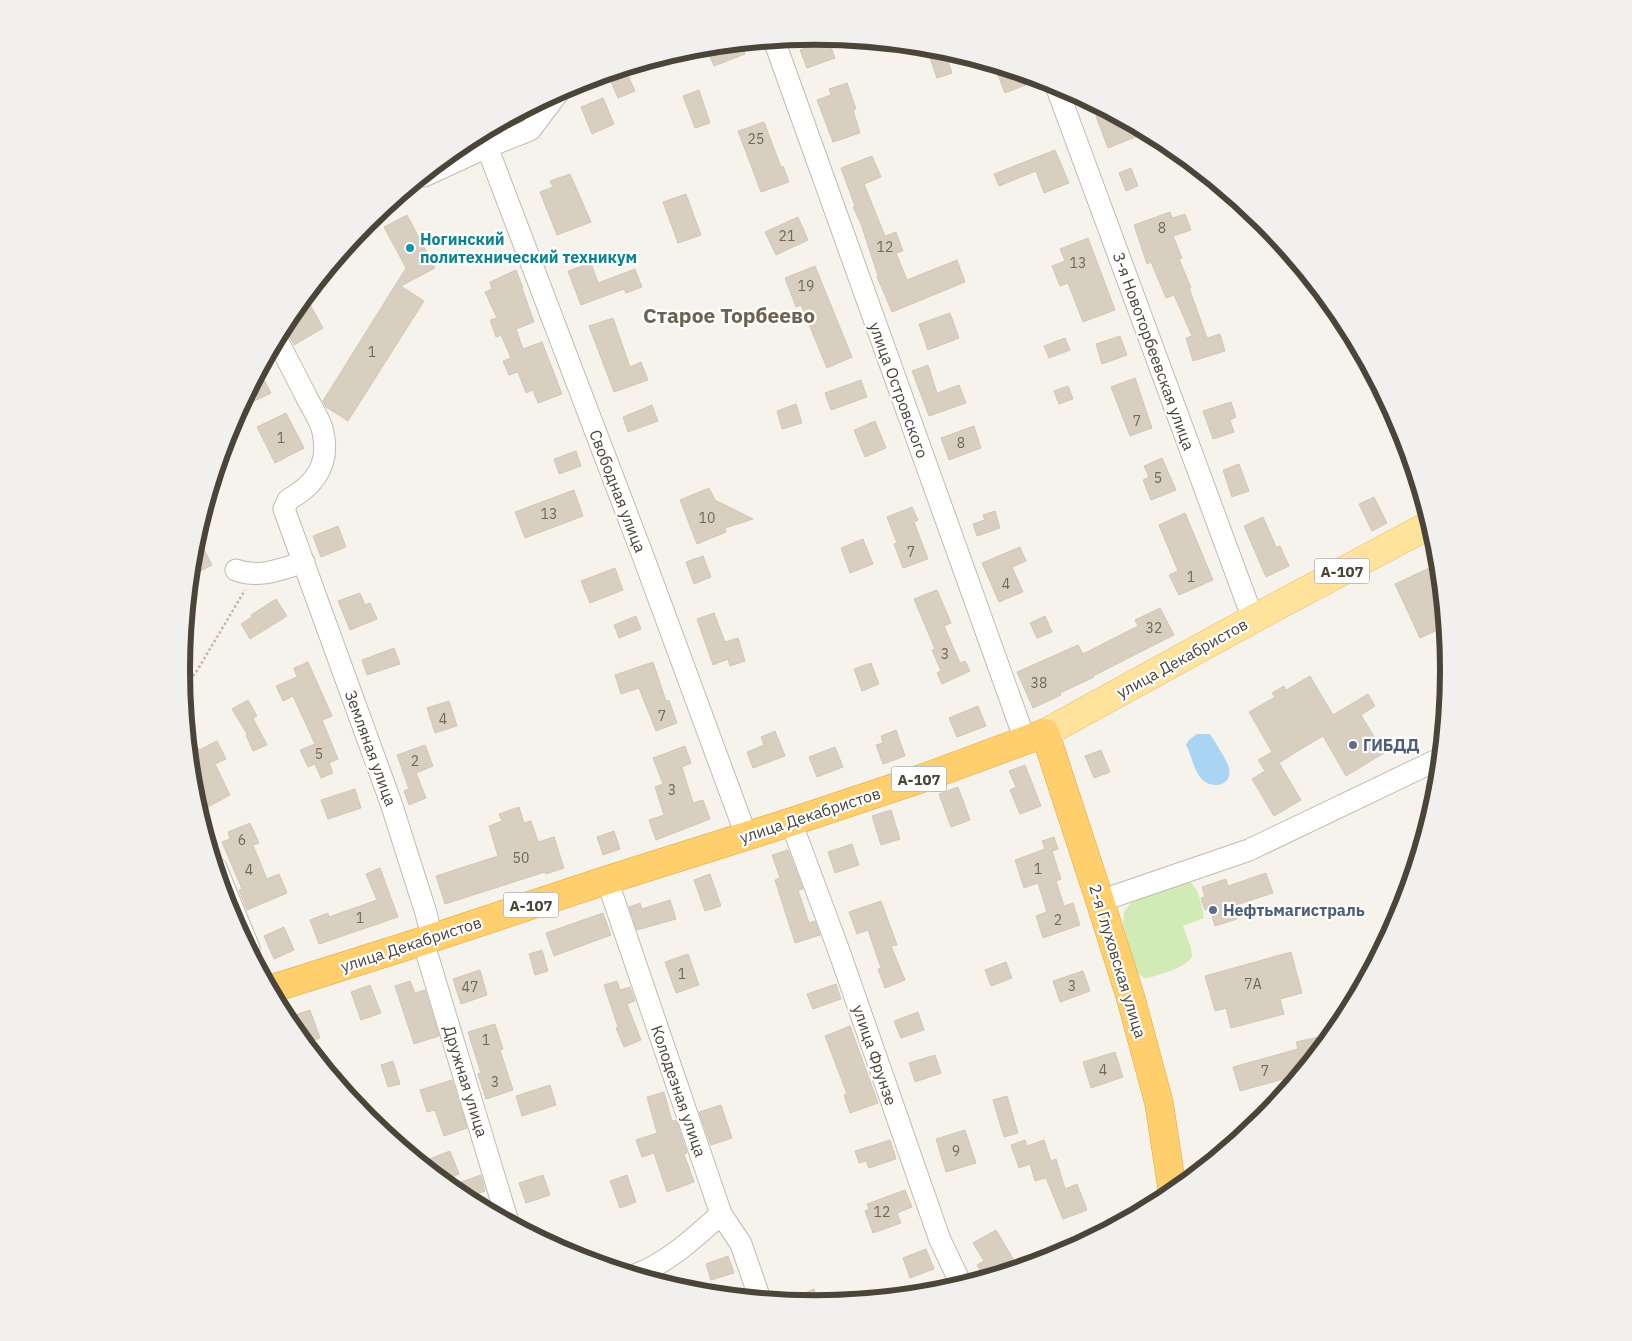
<svg xmlns="http://www.w3.org/2000/svg" width="1632" height="1341" font-family="'IBM Plex Sans',sans-serif">
  <style>
    .green { fill: #d2eab5 }
    .water { fill: #a9d4f2 }
    .building { fill: #d8cfc1; stroke: #d3c7b4 }
    .lines { fill: none; stroke-linecap: round; stroke-linejoin: round }
    .minor-casing { stroke: #c2bbae; stroke-width: 23 }
    .major-casing { stroke: #e6c16a; stroke-width: 29 }
    .highway-casing { stroke: #e0a43c; stroke-width: 29 }
    .path { stroke: #c4b79f; stroke-width: 2.5; stroke-dasharray: 2.5 2.5; stroke-linecap: butt }
    .minor { stroke: #fff; stroke-width: 21 }
    .major { stroke: #ffe39c; stroke-width: 28 }
    .highway { stroke: #ffcf6e; stroke-width: 28 }
    .culture-dot { fill: #0f9aa8; stroke: #fff; stroke-width: 2 }
    .service-dot { fill: #5c6f8a; stroke: #fff; stroke-width: 2 }
    .labels { text-anchor: middle; dominant-baseline: central; stroke-width: 4.5; stroke-linejoin: round; paint-order: stroke }
    .number-label { font-size: 14px; fill: #6e675b }
    .shield { fill: #fff; stroke: #817c74; stroke-width: 1 }
    .shield-label { font-size: 15px; font-weight: bold; fill: #4b4439 }
    .culture-label { font-size: 16px; font-weight: bold; fill: #0d838f; stroke: #fff; text-anchor: start }
    .street-label { font-size: 16px; fill: #4b4439; stroke: #fff }
    .service-label { font-size: 16px; font-weight: bold; fill: #4e5e75; stroke: #fff; text-anchor: start }
    .district-label { font-size: 21px; font-weight: bold; fill: #6e6250; stroke: #fff }
    .rim { fill: none; stroke: #4b4439; stroke-width: 6 }
  </style>
  <rect width="100%" height="100%" fill="#f6f3ec"/>
  <!-- green -->
  <path class="green" d="M1187 879C1200 889 1201 903 1204 918L1183 926 1191 948 1192 957C1183 969 1163 973 1149 978H1144L1136 972 1123 923 1124 912 1137 895Z"/>
  <!-- water -->
  <path class="water" d="M1197 734H1210C1215 742 1227 760 1229 768 1233 786 1211 791 1200 777 1193 768 1192 756 1186 745L1189 740Z"/>
  <!-- building -->
  <path class="building" d="M828 39 835 58 807 68 800 50Z
    M741 44 745 54 714 66 706 47Z
    M944 50 963 55 948 61 952 73 937 78 929 55Z
    M994 65 1007 69 1041 79 1005 93Z
    M625 69 635 91 618 98 608 74Z
    M847 83 856 109 853 110 860 133 833 142 817 100 831 95 829 89Z
    M699 90 710 123 695 128 683 96Z
    M603 98 614 124 592 134 581 107Z
    M1109 111 1148 132 1108 148 1096 116Z
    M764 122 781 167 783 166 789 182 761 192 738 131Z
    M1055 150 1069 183 1044 193 1036 171 999 186 994 174Z
    M872 156 881 177 864 184 885 236 896 232 903 251 896 253 907 280 957 260 965 282 892 312 877 277 878 276 861 224 853 207 855 206 841 168Z
    M1131 168 1138 186 1126 191 1119 173Z
    M570 174 591 222 557 235 540 192 553 187 550 181Z
    M686 194 701 235 678 243 663 202Z
    M1170 212 1172 218 1185 214 1191 230 1173 236 1182 258 1179 259 1191 288H1189L1207 338 1220 334 1225 351 1193 361 1186 338 1192 336 1174 295 1166 298 1151 262 1147 264 1134 225Z
    M407 215 435 268 401 286 424 301 348 421 326 407 323 401 406 268 384 227Z
    M798 217 808 240 776 255 765 232Z
    M1088 238 1115 310 1083 322 1068 283 1060 286 1052 266 1065 261 1060 249Z
    M591 263 598 283 635 269 642 287 626 293 624 289 581 305 568 271Z
    M815 266 852 357 827 368 801 305 796 307 785 278Z
    M516 270 523 288H522L534 322 516 329 523 349 542 342 562 394 538 403 533 390 526 393 518 372 509 375 503 361 511 358 501 335 496 337 490 320 497 318 485 292 492 289 490 282Z
    M306 297 323 328 294 345 284 326 299 317 295 310Z
    M950 313 959 338 928 350 919 324Z
    M613 318 630 367 641 362 648 380 614 392 589 326Z
    M1120 336 1127 355 1102 364 1096 344Z
    M1065 338 1070 350 1049 358 1044 346Z
    M928 365 937 393 959 385 966 403 929 416 912 371Z
    M260 372 271 393 240 408Z
    M1135 378 1152 428 1130 436 1111 387Z
    M861 380 867 397 831 410 825 393Z
    M1068 386 1073 399 1059 404 1054 391Z
    M1231 402 1236 417 1230 420 1234 432 1213 439 1203 411Z
    M796 404 802 423 782 429 777 411Z
    M652 405 658 421 628 432 623 417Z
    M286 413 304 448 275 463 257 427Z
    M875 421 886 448 865 457 854 430Z
    M974 426 981 448 949 460 941 438Z
    M576 451 581 466 559 474 554 459Z
    M1162 458 1176 490 1151 500 1143 480 1149 477 1144 466Z
    M1239 464 1249 491 1232 497 1223 470Z
    M709 488 715 500 753 519 725 528 726 532 697 544 680 500Z
    M574 490 583 516 525 538 515 512Z
    M1374 497 1387 523 1372 531 1359 504Z
    M912 507 918 520 914 522 928 559 903 568 894 544 897 543 887 517Z
    M995 511 1000 528 977 536 973 524 985 520 983 515Z
    M1185 513 1213 580 1179 595 1169 575 1178 571 1159 525Z
    M1263 517 1276 547 1280 546 1289 566 1266 577 1244 526Z
    M338 526 346 547 321 557 313 536Z
    M197 536 212 565 191 576 194 546Z
    M863 539 873 564 850 573 841 548Z
    M1020 547 1026 561 1012 567 1023 592 999 602 982 563Z
    M703 556 711 577 694 584 686 562Z
    M1440 563 1446 626 1420 638 1395 584Z
    M615 568 623 590 590 603 581 581Z
    M937 590 951 623 944 626 960 663 965 661 970 671 942 684 937 673 941 671 932 650 935 649 914 599Z
    M360 593 365 605 370 603 377 619 350 630 338 601Z
    M276 599 287 616 250 639 241 624 252 617 251 615Z
    M1160 608 1174 635 1093 676 1094 677 1060 693 1061 695 1033 708 1017 672 1078 645 1083 654 1138 626 1135 620Z
    M714 613 725 642 738 638 745 661 730 666 728 659 713 665 697 619Z
    M636 616 641 629 619 638 614 625Z
    M1045 616 1052 632 1037 638 1030 623Z
    M394 648 400 664 367 675 362 660Z
    M308 662 332 716 322 720 338 759 329 763 333 773 321 778 315 764 308 767 300 750 315 744 293 696 283 701 276 686 297 677 294 668Z
    M653 662 666 701 669 700 677 723 656 731 639 688 621 694 615 675Z
    M871 663 879 684 862 691 854 669Z
    M1310 676 1333 715 1368 694 1375 706 1361 715 1384 753 1346 776 1323 736 1301 749 1279 763 1301 800 1274 816 1252 779 1265 771 1258 760 1272 752 1249 712 1275 697 1272 693 1284 686 1286 690Z
    M248 700 257 716 253 718 267 745 253 751 246 735 247 734 232 709Z
    M449 701 457 726 435 733 427 708Z
    M978 706 986 726 957 737 949 718Z
    M187 728 199 750 217 741 226 759 215 764 230 795 206 808 199 793 201 792 192 773Z
    M896 730 905 756 883 764 876 745 883 743 881 736Z
    M775 731 785 756 753 768 747 752 764 745 761 737Z
    M425 745 433 766 416 773 426 798 409 805 404 791 409 789 397 755Z
    M685 746 691 763 682 767 693 803 703 800 710 819 656 840 649 820 664 815 655 787 663 784 653 758Z
    M835 747 843 767 817 777 809 757Z
    M1101 750 1110 772 1094 778 1085 756Z
    M1025 765 1041 806 1020 814 1010 790 1016 787 1009 771Z
    M958 787 970 820 951 827 939 794Z
    M355 789 361 808 328 819 321 800Z
    M519 807 524 823 531 821 538 842 554 837 564 868 546 874 545 872 445 904 436 876 498 856 489 826 502 821 499 814Z
    M891 810 900 839 881 845 872 816Z
    M250 823 259 843 253 845 267 879 279 874 287 893 247 910 239 890 242 889 222 842 230 839 228 832Z
    M614 831 620 849 603 855 597 837Z
    M1054 837 1058 849 1052 851 1061 879 1056 881 1064 906 1073 903 1080 925 1043 938 1036 916 1047 912 1038 883 1024 888 1015 860 1045 849 1042 841Z
    M852 844 859 865 835 873 828 852Z
    M788 850 803 889 798 890 809 923 815 921 820 935 795 943 775 880 780 878 772 855Z
    M380 868 398 917 319 944 310 920 328 913 329 917 377 900 366 874Z
    M1266 873 1273 893 1233 906 1237 919 1215 926 1210 909 1205 910 1201 898 1205 897 1202 887 1226 879 1228 886Z
    M710 874 721 906 705 911 694 880Z
    M670 900 676 919 637 930 629 907 640 903 642 909Z
    M881 901 897 945 891 946 905 980 885 988 878 969 881 968 868 930 857 934 849 912Z
    M603 913 611 935 554 956 546 933Z
    M284 927 294 950 274 959 264 936Z
    M542 950 548 971 535 975 529 954Z
    M1291 952 1302 993 1280 999 1284 1014 1231 1028 1226 1008 1215 1011 1205 976Z
    M688 954 699 985 676 993 665 962Z
    M1006 962 1012 978 991 986 985 970Z
    M480 970 487 995 461 1004 453 979Z
    M1083 971 1090 991 1060 1002 1053 981Z
    M410 981 415 993 425 990 439 1036 414 1044 395 986Z
    M617 981 620 990 630 987 635 1001 627 1004 641 1040 624 1047 616 1028 618 1027 604 985Z
    M836 984 841 999 813 1009 807 994Z
    M370 985 381 1013 361 1020 351 992Z
    M310 1010 320 1038 306 1043 286 1018Z
    M918 1012 924 1030 901 1038 894 1021Z
    M495 1024 503 1049 500 1050 513 1090 486 1099 478 1074 481 1073 468 1032Z
    M850 1026 878 1103 850 1113 844 1095 847 1094 825 1036Z
    M1319 1037 1322 1049 1301 1074 1240 1091 1233 1067 1298 1049 1296 1042Z
    M1115 1052 1123 1077 1091 1088 1083 1062Z
    M935 1055 941 1073 915 1082 909 1063Z
    M393 1061 400 1084 388 1087 381 1065Z
    M452 1080 467 1128 444 1136 435 1110 427 1112 420 1090Z
    M550 1085 556 1105 522 1116 516 1096Z
    M664 1092 672 1121 676 1120 687 1153 684 1154 694 1182 667 1192 654 1153 642 1157 636 1140 657 1133 647 1097Z
    M1007 1096 1018 1133 1004 1137 993 1100Z
    M721 1105 732 1138 711 1145 699 1112Z
    M965 1130 976 1163 946 1172 936 1139Z
    M890 1140 896 1159 869 1168 866 1161 859 1163 855 1151Z
    M1025 1140 1027 1146 1044 1140 1051 1161 1056 1159 1065 1189 1077 1184 1087 1210 1063 1219 1046 1178 1035 1181 1030 1164 1019 1168 1011 1145Z
    M450 1151 459 1174 443 1181 433 1172 427 1160Z
    M481 1175 485 1191 464 1198 450 1186Z
    M543 1175 550 1195 526 1203 519 1183Z
    M627 1175 636 1202 620 1208 610 1181Z
    M905 1190 912 1207 897 1213 901 1223 873 1233 865 1211 869 1209 867 1204Z
    M996 1230 1019 1269 985 1279 977 1265 984 1261 973 1243Z
    M926 1249 934 1269 910 1278 903 1258Z
    M728 1256 734 1273 711 1280 706 1264Z
    M814 1289 820 1304 784 1302Z"/>
  <g class="lines">
    <defs>
      <path id="minor" d="M774 40 1025 740
        M1055 83 1253 619
        M487 147 643 556 746 835
        M424 176 487 147 530 130 558 93
        M277 340C287 359 297 378 307 398 312 408 321 421 323 432 330 465 315 485 288 500L284 509 391 803 426 913 432 937
        M236 570C259 579 281 569 304 562
        M791 822 839 951 940 1240 962 1286
        M216 868 249 948
        M607 880 721 1214 741 1244 760 1299
        M1100 901 1249 850 1441 758
        M423 941 508 1222
        M635 1275C668 1263 695 1237 721 1214"/>
      <path id="major" d="M1045 733 1253 619 1431 524"/>
      <path id="highway" d="M271 989 423 941 607 880 791 822 926 777 1045 733 1100 901 1131 999 1159 1103 1173 1194"/>
    </defs>
    <!-- minor casing -->
    <use href="#minor" class="minor-casing"/>
    <!-- major casing -->
    <use href="#major" class="major-casing"/>
    <!-- highway casing -->
    <use href="#highway" class="highway-casing"/>
    <!-- path -->
    <path class="path" d="M184 688 198 669 245 590"/>
    <!-- minor -->
    <use href="#minor" class="minor"/>
    <!-- major -->
    <use href="#major" class="major"/>
    <!-- highway -->
    <use href="#highway" class="highway"/>
  </g>
  <!-- markers -->
  <circle class="culture-dot" cx="410" cy="248" r="5"/>
  <g class="service-dot">
    <circle cx="1353" cy="745" r="5"/>
    <circle cx="1213" cy="910" r="5"/>
  </g>
  <g class="labels">
    <!-- number labels -->
    <g class="number-label">
      <text x="756" y="139">25</text>
      <text x="1162" y="228">8</text>
      <text x="787" y="236">21</text>
      <text x="885" y="247">12</text>
      <text x="1078" y="263">13</text>
      <text x="806" y="286">19</text>
      <text x="372" y="352">1</text>
      <text x="1137" y="421">7</text>
      <text x="281" y="438">1</text>
      <text x="961" y="443">8</text>
      <text x="1158" y="478">5</text>
      <text x="549" y="514">13</text>
      <text x="707" y="518">10</text>
      <text x="911" y="552">7</text>
      <text x="1191" y="577">1</text>
      <text x="1006" y="584">4</text>
      <text x="1154" y="628">32</text>
      <text x="945" y="654">3</text>
      <text x="1039" y="683">38</text>
      <text x="662" y="716">7</text>
      <text x="443" y="719">4</text>
      <text x="319" y="754">5</text>
      <text x="415" y="761">2</text>
      <text x="672" y="790">3</text>
      <text x="242" y="840">6</text>
      <text x="521" y="858">50</text>
      <text x="1038" y="869">1</text>
      <text x="249" y="870">4</text>
      <text x="360" y="918">1</text>
      <text x="1058" y="920">2</text>
      <text x="682" y="974">1</text>
      <text x="1253" y="984">7А</text>
      <text x="1072" y="986">3</text>
      <text x="470" y="987">47</text>
      <text x="486" y="1040">1</text>
      <text x="1103" y="1070">4</text>
      <text x="1265" y="1071">7</text>
      <text x="495" y="1082">3</text>
      <text x="956" y="1151">9</text>
      <text x="882" y="1212">12</text>
    </g>
    <!-- shield labels -->
    <g class="shield">
      <rect x="1314.5" y="558.5" width="55" height="25" rx="4"/>
      <rect x="891.5" y="766.5" width="55" height="25" rx="4"/>
      <rect x="503.5" y="892.5" width="55" height="25" rx="4"/>
    </g>
    <g class="shield-label">
      <text x="1342" y="571">А-107</text>
      <text x="919" y="779">А-107</text>
      <text x="531" y="905">А-107</text>
    </g>
    <!-- culture labels -->
    <g class="culture-label">
      <text x="420" y="239">Ногинский<tspan x="420" dy="18">политехнический техникум</tspan></text>
    </g>
    <!-- street labels -->
    <g class="street-label">
      <text transform="translate(1154 351) rotate(70)">3-я Новоторбеевская улица</text>
      <text transform="translate(899 390) rotate(70)">улица Островского</text>
      <text transform="translate(618 491) rotate(69)">Свободная улица</text>
      <text transform="translate(1182 658) rotate(-29)">улица Декабристов</text>
      <text transform="translate(371 748) rotate(70)">Земляная улица</text>
      <text transform="translate(810 815) rotate(-18)">улица Декабристов</text>
      <text transform="translate(411 944) rotate(-18)">улица Декабристов</text>
      <text transform="translate(1118 961) rotate(73)">2-я Глуховская улица</text>
      <text transform="translate(875 1055) rotate(71)">улица Фрунзе</text>
      <text transform="translate(466 1081) rotate(73)">Дружная улица</text>
      <text transform="translate(679 1091) rotate(71)">Колодезная улица</text>
    </g>
    <!-- service labels -->
    <g class="service-label">
      <text x="1363" y="745">ГИБДД</text>
      <text x="1223" y="910">Нефтьмагистраль</text>
    </g>
    <!-- district labels -->
    <g class="district-label">
      <text x="729" y="315">Старое Торбеево</text>
    </g>
  </g>
  <!-- crop -->
  <path d="M0 0H1632V1341H0ZM190 670a625 625 0 1 1 1250 0a625 625 0 1 1-1250 0Z" fill="#f1f0ef" fill-rule="evenodd"/>
  <path class="rim" d="M190 670a625 625 0 1 1 1250 0a625 625 0 1 1-1250 0Z"/>
</svg>
